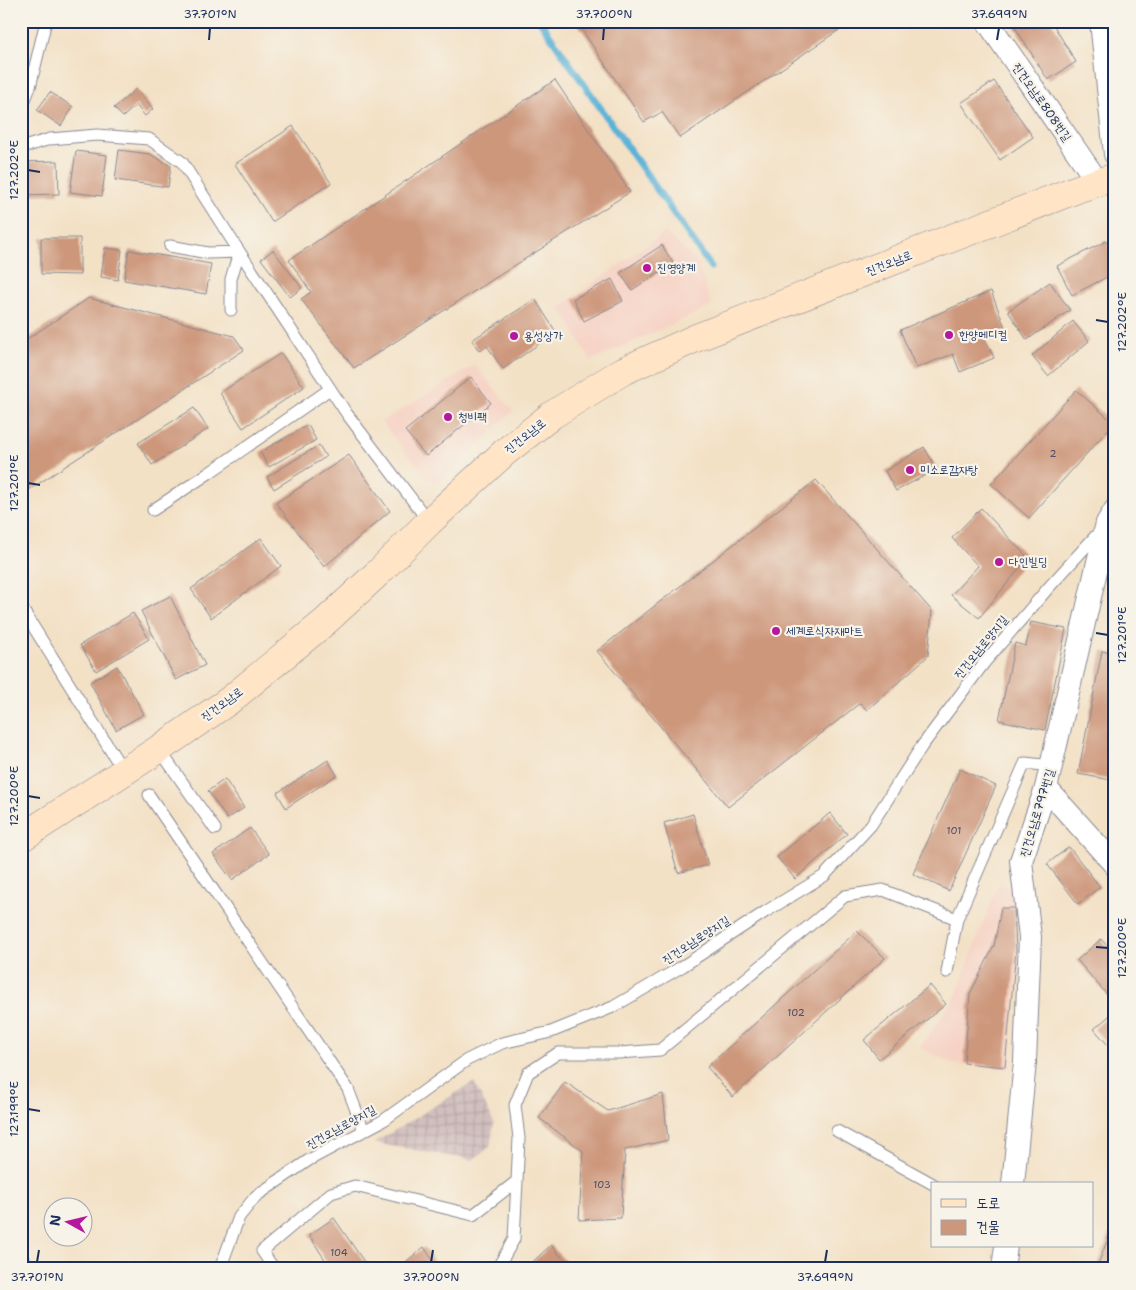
<svg xmlns="http://www.w3.org/2000/svg" width="1136" height="1290" font-family="'Shantell Sans','Poor Story',sans-serif">
  <style>
    .built { fill: #f6d2c4 }
    .industrial { fill: url(#industrial-grid) }
    .lines { fill: none; stroke-linecap: round; stroke-linejoin: round }
    .stream { stroke: #5ab2d7; stroke-width: 7 }
    .building { fill: #cd977c }
    .lane-casing { stroke: #878892; stroke-width: 13 }
    .street-casing { stroke: #878892; stroke-width: 24 }
    .secondary-casing { stroke: #878892; stroke-width: 29 }
    .lane { stroke: #fff; stroke-width: 11 }
    .street { stroke: #fff; stroke-width: 22 }
    .secondary { stroke: #ffe4c6; stroke-width: 28 }
    .ticks { fill: none; stroke: #1b2f5e; stroke-width: 2 }
    .poi-dot { fill: #b5179e; stroke: #f7f3e8; stroke-width: 2 }
    .labels { text-anchor: middle; dominant-baseline: central; stroke-width: 4.5; stroke-linejoin: round; paint-order: stroke }
    .number-label { font-size: 10px; fill: #484966 }
    .street-label { font-size: 12px; fill: #1b2f5e; stroke: #f7f3e8 }
    .poi-label { font-size: 12px; fill: #1b2f5e; stroke: #f7f3e8; text-anchor: start }
    .neatline { fill: none; stroke: #1b2f5e; stroke-width: 2 }
    .ticks-label { font-size: 12px; text-anchor: middle; fill: #1b2f5e }
  </style>
  <defs>
    <pattern id="industrial-grid" width="8" height="8" patternUnits="userSpaceOnUse" patternTransform="scale(1.25)"><rect width="8" height="8" fill="#d1bfbe"/><path d="M0 4h8M4 0v8" fill="none" stroke="#b3a4a6"/></pattern>
  </defs>
  <rect width="100%" height="100%" fill="#f7f3e8"/>
  <filter id="ink" filterUnits="userSpaceOnUse"><feTurbulence type="fractalNoise" baseFrequency=".02" numOctaves="2"/><feDisplacementMap in="SourceGraphic" scale="10" xChannelSelector="R" yChannelSelector="G"/><feConvolveMatrix kernelMatrix="1 2 1 2 8 2 1 2 1" color-interpolation-filters="sRGB"/></filter>
  <filter id="wash" filterUnits="userSpaceOnUse"><feTurbulence type="fractalNoise" baseFrequency=".0096" numOctaves="4" result="noise"/><feDisplacementMap in="SourceGraphic" scale="20" xChannelSelector="R" yChannelSelector="G"/><feGaussianBlur stdDeviation="1.12" result="paint"/><feColorMatrix in="noise" values="0 0 0 0 0 0 0 0 0 0 0 0 0 0 0 0 0 1.4 0 .05"/><feComposite in="paint" operator="in"/></filter>
  <g filter="url(#wash)">
    <rect width="100%" height="100%" fill="#f3e1c6"/>
    <!-- built -->
    <path class="built" d="M665 232 697 262 712 306 591 361 560 307Z
      M475 365 513 411 439 482 427 478 381 422Z
      M998 884 1011 887 1016 905 1019 950 1009 1069 953 1064 919 1048 954 1000Z"/>
    <!-- industrial -->
    <path class="industrial" d="M474 1082 494 1123 490 1147 472 1160 374 1143Z"/>
    <g class="lines">
      <!-- stream -->
      <path class="stream" d="M540 21 711 267"/>
    </g>
    <g id="blocks">
      <!-- building -->
      <path class="building" d="M576 21H852L680 138 662 112 644 122Z
        M1018 21H1051L1076 62 1048 80 1013 24Z
        M555 80 630 192 354 368 301 299 311 292 289 260Z
        M994 81 1033 137 1000 160 961 103Z
        M136 89 153 109 145 116 136 105 123 117 114 108Z
        M50 92 73 107 61 126 37 110Z
        M293 126 331 183 272 222 235 164Z
        M119 150 150 154 171 166 168 187 115 180Z
        M76 151 107 155 102 196 70 192Z
        M58 161 59 194 21 195V162Z
        M41 238H80V275L41 274Z
        M1106 241 1115 258V273L1072 295 1057 266Z
        M662 245 673 263 632 290 620 273Z
        M105 248 122 250 118 280 101 277Z
        M129 250 211 264 206 294 124 280Z
        M273 250 302 288 290 297 261 259Z
        M612 279 623 301 584 321 573 299Z
        M1050 282 1070 310 1027 340 1008 311Z
        M991 291 1006 330 985 339 994 358 960 372 953 354 916 368 900 330Z
        M89 298 234 336 244 350 21 495V343Z
        M535 299 556 332 503 369 487 346 479 351 472 340Z
        M1073 321 1089 341 1048 376 1032 356Z
        M281 353 304 387 243 428 220 393Z
        M471 377 491 403 426 456 405 431Z
        M1076 390 1114 423 1029 518 991 484Z
        M194 408 208 429 152 465 138 443Z
        M308 425 316 440 269 467 260 452Z
        M319 445 326 457 274 489 267 477Z
        M924 447 937 469 896 491 885 471Z
        M349 455 390 511 324 567 276 503Z
        M816 480 932 611 928 656 867 710 860 703 728 807 597 651Z
        M981 508 1028 558 979 618 951 595 978 566 952 538Z
        M261 538 281 566 211 618 191 589Z
        M170 596 205 665 176 680 141 611Z
        M133 613 149 639 96 671 80 645Z
        M1031 622 1066 629 1045 730 999 720 1015 643 1026 646Z
        M1102 651 1115 654V759L1111 780 1078 774Z
        M117 666 144 714 116 730 90 682Z
        M328 760 337 775 286 808 277 793Z
        M960 769 996 786 949 891 913 874Z
        M225 779 244 808 227 819 208 791Z
        M830 813 847 834 795 879 777 857Z
        M693 814 708 865 678 873 664 823Z
        M250 828 269 854 232 880 213 854Z
        M1069 847 1100 887 1078 904 1047 864Z
        M1001 908H1014L1016 950 1005 1067 964 1063 970 994 994 946Z
        M857 931 885 958 733 1097 707 1067Z
        M1101 939 1115 955V1004L1077 960Z
        M930 985 946 1004 879 1059 864 1040Z
        M1115 1011V1053L1094 1029Z
        M565 1082 608 1111 663 1094 668 1140 625 1150 621 1218 579 1220 583 1151 539 1118Z
        M334 1218 369 1269H331L309 1235Z
        M1115 1221V1269H1096Z
        M551 1245 572 1269H525Z
        M424 1247 439 1269H397Z"/>
    </g>
  </g>
  <g filter="url(#ink)">
    <use href="#blocks" fill-opacity="0" stroke="#878892" stroke-width="1"/>
    <g class="lines">
      <defs>
        <path id="lane" d="M21 110 30 87 46 21
          M21 148 50 139 97 135 149 139 182 162 235 245 347 414 429 522
          M170 246 208 253 239 252 231 279V310
          M153 510 209 473 330 389
          M21 607 124 772
          M159 749 215 829
          M149 795 348 1089 364 1131
          M947 972 957 919 1025 763 1052 766
          M837 1131 933 1184
          M220 1269 239 1217 256 1196 309 1160 384 1120 467 1060 502 1043 551 1032 613 1007 683 966 765 912 824 876 871 825 922 746 984 663 1050 586 1102 529
          M274 1269 262 1251 331 1193 355 1186 473 1215 517 1181 519 1138 515 1105 528 1073 558 1053H619L660 1050 845 896 883 890 957 919
          M497 1269 514 1239 517 1181"/>
        <path id="street" d="M987 21 1097 181
          M1101 21 1115 154
          M1046 788 1115 865
          M1013 1184 1025 1062 1030 937 1021 861 1046 788 1107 523 1115 510
          M21 1265 24 1269
          M1003 1269 1006 1246"/>
        <path id="secondary" d="M21 838 159 749 230 700 326 621 380 571 429 522 505 452 552 415 623 371 696 338 1080 188 1115 177"/>
      </defs>
      <!-- lane casing -->
      <use href="#lane" class="lane-casing"/>
      <!-- street casing -->
      <use href="#street" class="street-casing"/>
      <!-- secondary casing -->
      <use href="#secondary" class="secondary-casing"/>
      <!-- lane -->
      <use href="#lane" class="lane"/>
      <!-- street -->
      <use href="#street" class="street"/>
      <!-- secondary -->
      <use href="#secondary" class="secondary"/>
    </g>
  </g>
  <!-- ticks -->
  <path class="ticks" d="M209 40 210 28M603 40 604 28M997 40 999 28M28 170 40 172M1096 320 1108 322M28 483 40 485M1096 633 1108 635M28 796 40 798M1096 947 1108 948M28 1109 40 1111M37 1262 39 1250M431 1262 433 1250M825 1262 827 1250"/>
  <!-- markers -->
  <g class="poi-dot">
    <circle cx="647" cy="268" r="5"/>
    <circle cx="949" cy="335" r="5"/>
    <circle cx="514" cy="336" r="5"/>
    <circle cx="448" cy="417" r="5"/>
    <circle cx="910" cy="470" r="5"/>
    <circle cx="999" cy="562" r="5"/>
    <circle cx="776" cy="631" r="5"/>
  </g>
  <g class="labels">
    <!-- number labels -->
    <g class="number-label">
      <text x="1053" y="453">2</text>
      <text x="954" y="830">101</text>
      <text x="796" y="1012">102</text>
      <text x="602" y="1184">103</text>
      <text x="339" y="1252">104</text>
    </g>
    <!-- street labels -->
    <g class="street-label">
      <text transform="translate(1042 102) rotate(55)">진건오남로808번길</text>
      <text transform="translate(889 263) rotate(-21)">진건오남로</text>
      <text transform="translate(525 436) rotate(-38)">진건오남로</text>
      <text transform="translate(981 647) rotate(-51)">진건오남로양지길</text>
      <text transform="translate(222 704) rotate(-36)">진건오남로</text>
      <text transform="translate(1037 813) rotate(-73)">진건오남로797번길</text>
      <text transform="translate(696 940) rotate(-33)">진건오남로양지길</text>
      <text transform="translate(341 1127) rotate(-29)">진건오남로양지길</text>
    </g>
    <!-- poi labels -->
    <g class="poi-label">
      <text x="657" y="268">진영양계</text>
      <text x="959" y="335">한양메디컬</text>
      <text x="524" y="336">용성상가</text>
      <text x="458" y="417">청비팩</text>
      <text x="920" y="470">미소로감자탕</text>
      <text x="1009" y="562">다인빌딩</text>
      <text x="786" y="631">세계로식자재마트</text>
    </g>
  </g>
  <!-- margin -->
  <rect width="1136" height="1290" fill="none" stroke="#f7f3e8" stroke-width="55"/>
  <!-- legend -->
  <rect x="931" y="1182" width="162" height="65" fill="#f7f3e8" stroke="#9fa5b1"/>
  <rect x="941" y="1199" width="25" height="8" fill="#ffe4c6" stroke="#9fa5b1"/>
  <text x="976" y="1208" font-size="15" fill="#1b2f5e">도로</text>
  <rect x="941" y="1220" width="25" height="15" fill="#cd977c" stroke="#9fa5b1"/>
  <text x="976" y="1232" font-size="15" fill="#1b2f5e">건물</text>
  <!-- north arrow -->
  <g transform="translate(68 1222) rotate(278)"><circle r="24" fill="#f7f3e8" stroke="#9fa5b1"/>
  <path d="M0-4L9 19L0 12L-9 19Z" fill="#b5179e"/>
  <text y="-8" font-size="14" font-weight="bold" text-anchor="middle" fill="#1b2f5e">N</text>
  </g>
  <rect x="28" y="28" width="1080" height="1234" class="neatline"/>
  <g class="ticks-label">
    <text x="210" y="18">37.701°N</text>
    <text x="604" y="18">37.700°N</text>
    <text x="999" y="18">37.699°N</text>
    <text transform="translate(14 170) rotate(-90)" y="4">127.202°E</text>
    <text transform="translate(1122 322) rotate(-90)" y="4">127.202°E</text>
    <text transform="translate(14 483) rotate(-90)" y="4">127.201°E</text>
    <text transform="translate(1122 635) rotate(-90)" y="4">127.201°E</text>
    <text transform="translate(14 796) rotate(-90)" y="4">127.200°E</text>
    <text transform="translate(1122 948) rotate(-90)" y="4">127.200°E</text>
    <text transform="translate(14 1109) rotate(-90)" y="4">127.199°E</text>
    <text x="37" y="1281">37.701°N</text>
    <text x="431" y="1281">37.700°N</text>
    <text x="825" y="1281">37.699°N</text>
  </g>
</svg>
